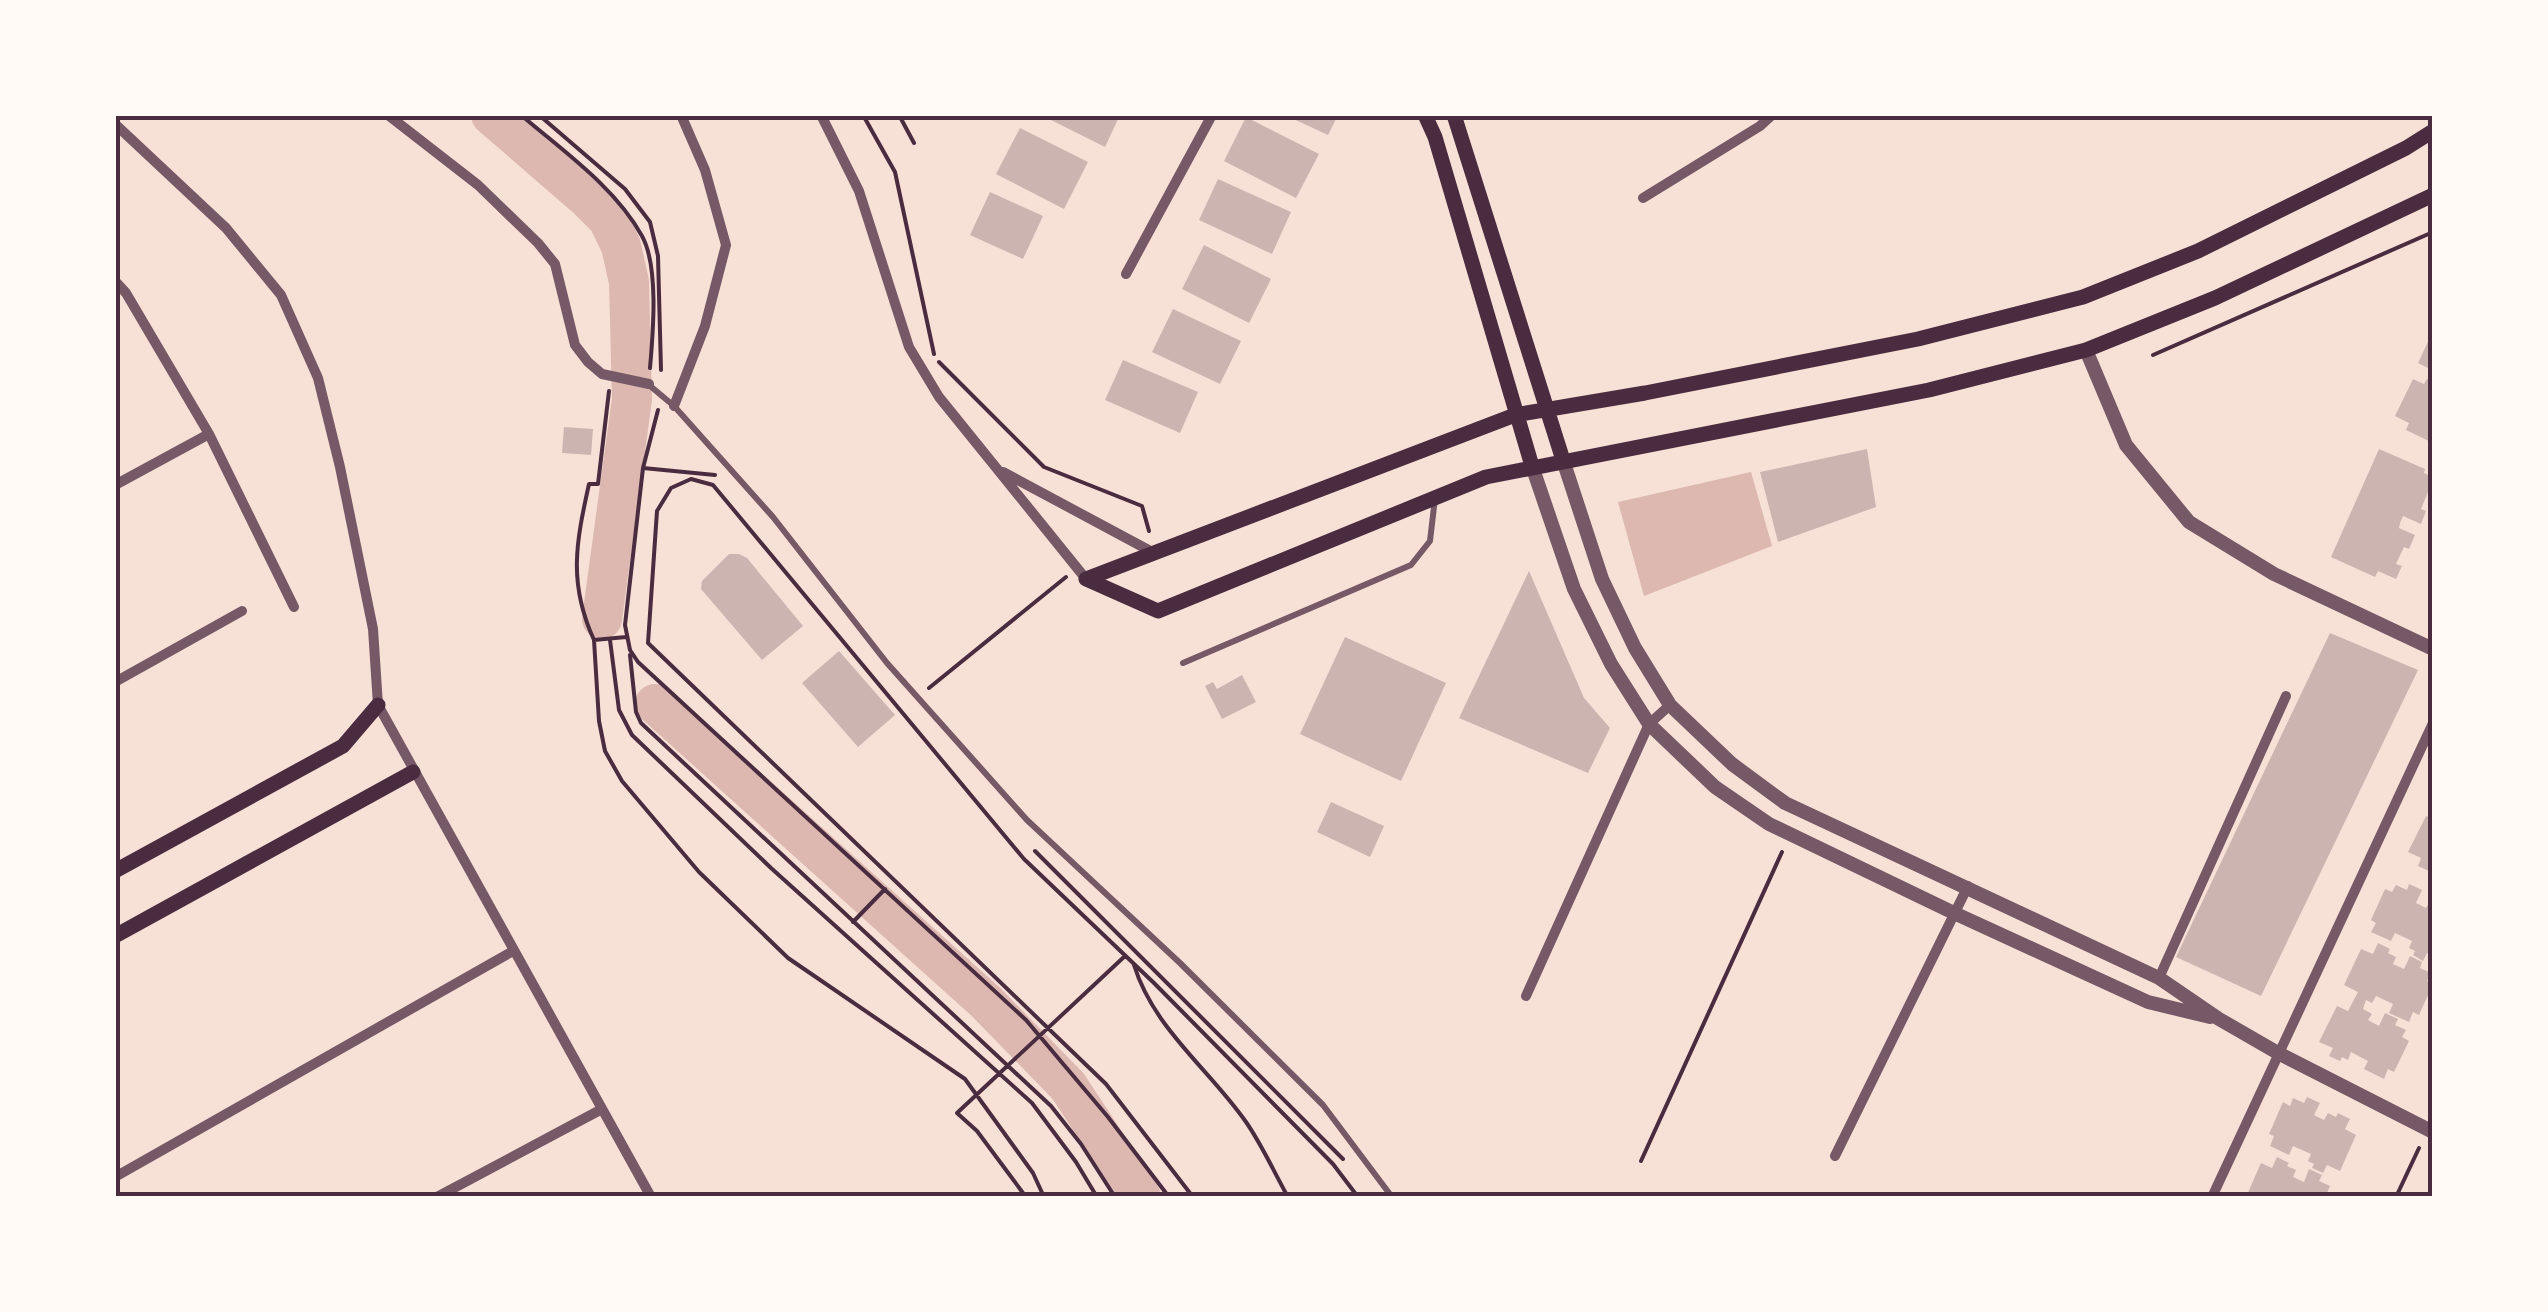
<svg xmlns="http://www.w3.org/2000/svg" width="2548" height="1312" font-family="'Source Serif 4',serif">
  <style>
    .water { fill: #dcb8b0 }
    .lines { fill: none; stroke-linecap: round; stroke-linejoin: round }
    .river { stroke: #dcb8b0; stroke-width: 40 }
    .building { fill: #ccb4b1 }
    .path { stroke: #4a2c40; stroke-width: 4 }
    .service { stroke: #755966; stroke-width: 6 }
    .minor { stroke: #755966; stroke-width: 10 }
    .tertiary { stroke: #755966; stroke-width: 14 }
    .secondary { stroke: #4a2c40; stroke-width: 15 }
    .neatline { fill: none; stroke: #4a2c40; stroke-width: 4 }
  </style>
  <rect width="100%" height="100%" fill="#f7e1d7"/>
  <!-- water -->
  <path class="water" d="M1751 472 1772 546 1644 596 1618 502Z"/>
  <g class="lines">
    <!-- river -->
    <path class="river" d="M491 115 587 198 608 219 621 246 629 282 632 399 602 619
      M655 704 986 1002 1068 1086 1141 1197"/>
  </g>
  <!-- building -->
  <path class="building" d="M1041 115H1120L1105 147Z
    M1285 115H1338L1328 135Z
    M1246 117 1319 154 1296 198 1224 161Z
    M1020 128 1088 162 1064 209 996 174Z
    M1218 179 1291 212 1272 254 1199 220Z
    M990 192 1043 216 1023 259 970 235Z
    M1204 245 1271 279 1249 323 1182 289Z
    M1173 309 1241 341 1220 384 1152 352Z
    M2433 331V379L2428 377 2432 370 2418 363Z
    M1123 360 1198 392 1180 433 1105 400Z
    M2413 379 2424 384 2427 379 2433 382V443L2406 430 2409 423 2395 416Z
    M564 427 593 429 591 455 562 453Z
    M1867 449 1876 507 1778 542 1760 472Z
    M2379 449 2425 469 2424 473 2433 477V494L2428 492 2421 509 2426 511 2421 524 2403 516 2400 523 2399 528 2415 535 2409 549 2404 547 2396 564 2402 566 2396 579 2378 571 2375 577 2331 557Z
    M729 554H739L747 558 803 626 762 660 701 589 702 581Z
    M1529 571 1584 698 1610 728 1588 773 1459 718Z
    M2330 633 2418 670 2261 996 2176 957Z
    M1345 637 1446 683 1401 781 1300 734Z
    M839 651 895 715 858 747 802 683Z
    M1242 675 1256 702 1222 719 1205 686 1213 682 1217 689Z
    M1331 802 1384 826 1370 857 1317 832Z
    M2426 816 2433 819V868L2429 871 2418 866 2421 858 2408 852Z
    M2409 884 2422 890 2416 903 2426 908 2430 901 2433 902V956L2427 953 2423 961 2413 955 2415 951 2409 948 2412 941 2395 933 2391 941 2371 932 2376 923 2371 920 2385 889 2392 892 2396 885 2407 890Z
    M2378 943 2390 949 2388 953 2396 957 2393 964 2404 969 2410 956 2422 962 2420 968 2431 973 2427 981 2433 984 2419 1015 2413 1012 2409 1022 2389 1013 2393 1004 2376 996 2372 1003 2366 1000 2363 1009 2372 1014 2368 1020 2379 1026 2385 1013 2398 1019 2395 1025 2406 1030 2402 1037 2409 1041 2394 1072 2388 1069 2384 1079 2364 1069 2368 1061 2351 1052 2348 1060 2342 1057 2340 1061 2329 1056 2333 1048 2319 1042 2337 1006 2348 1011 2358 992 2344 985 2361 949 2373 954Z
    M2307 1097 2320 1103 2314 1115 2324 1120 2328 1113 2336 1117 2338 1113 2350 1119 2345 1129 2356 1135 2340 1171 2327 1165 2323 1173 2312 1168 2314 1164 2308 1161 2311 1154 2293 1146 2289 1155 2270 1146 2274 1136 2269 1134 2283 1102 2290 1106 2293 1098 2304 1103Z
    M2277 1157 2289 1163 2287 1166 2296 1170 2293 1177 2304 1182 2309 1169 2322 1175 2319 1181 2330 1186 2327 1193 2336 1197H2246L2261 1163 2272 1168Z"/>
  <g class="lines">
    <!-- path -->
    <path class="path" d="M521 115C563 151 615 187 642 236 659 267 653 333 650 368
      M539 115 625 189 650 222 658 256 661 370
      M863 115 895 172 934 354
      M899 115 914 143
      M2153 355 2433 232
      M939 362 1044 467 1142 506 1149 531
      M643 468 658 410
      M715 475 643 468 625 625 630 650 638 662 1026 1020 1108 1117 1169 1197
      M626 637 594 640 599 721 605 751 622 781 699 872 788 958 965 1079 1033 1173 1044 1197
      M594 640C568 583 576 543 589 484H598L609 391
      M610 640 619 710 632 735 771 868 1032 1103 1076 1162 1097 1197
      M630 655 636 712 641 723 1051 1106 1081 1144 1115 1197
      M929 688 1066 577
      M1035 851 1343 1159
      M853 922 885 889
      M1134 965C1154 1029 1209 1069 1246 1122 1262 1145 1274 1172 1288 1197
      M1641 1161 1782 852
      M1026 1197 977 1131 957 1113 1125 956
      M1193 1197 1106 1084 648 643 657 511 671 488 691 479 713 485 1024 859 1154 983 1333 1164 1358 1197
      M2396 1197 2419 1148"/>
    <!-- service -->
    <path class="service" d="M649 385 674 406 773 517 887 663 1027 820 1180 963 1323 1105 1392 1197
      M1183 663 1411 565 1430 541 1435 498"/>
    <!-- minor -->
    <path class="minor" d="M388 115 478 185 538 243 555 264 575 345 588 362 602 374 649 384
      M821 115 859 191 909 347 939 397 1086 579
      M115 124 226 228 281 295 318 378 340 467 373 629 378 705 651 1197
      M1643 198 1760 126 1772 115
      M1126 274 1212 115
      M115 281 126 293 209 434 294 607
      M674 406 705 326 726 245 705 170 681 115
      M1003 472 1156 554
      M115 485 209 434
      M115 682 242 611
      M2159 978 2286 696
      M1526 996 1649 724 1670 705
      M1835 1156 1968 886
      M115 1177 513 951
      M437 1197 602 1109
      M2212 1197 2433 723"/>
    <!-- tertiary -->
    <path class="tertiary" d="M2086 350 2126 445 2189 522 2274 574 2433 649
      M1563 460 1602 579 1635 648 1670 705 1732 764 1785 803 2159 978 2219 1019 2278 1053 2433 1132
      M1532 466 1574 589 1611 664 1649 724 1715 787 1769 824 1954 913 2148 1002 2210 1017"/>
    <!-- secondary -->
    <path class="secondary" d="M1425 115 1435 137 1532 466
      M1454 115 1563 460
      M1086 579 1515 415 1645 393 1918 339 2083 297 2198 251 2406 148 2433 131
      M1086 579 1158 611 1486 477 1929 390 2086 350 2215 298 2433 195
      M115 871 343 746 378 705
      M115 936 413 772"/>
  </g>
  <!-- border -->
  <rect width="2548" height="1312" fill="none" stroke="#fffaf5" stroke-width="235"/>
  <rect x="118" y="118" width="2312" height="1076" class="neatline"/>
</svg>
